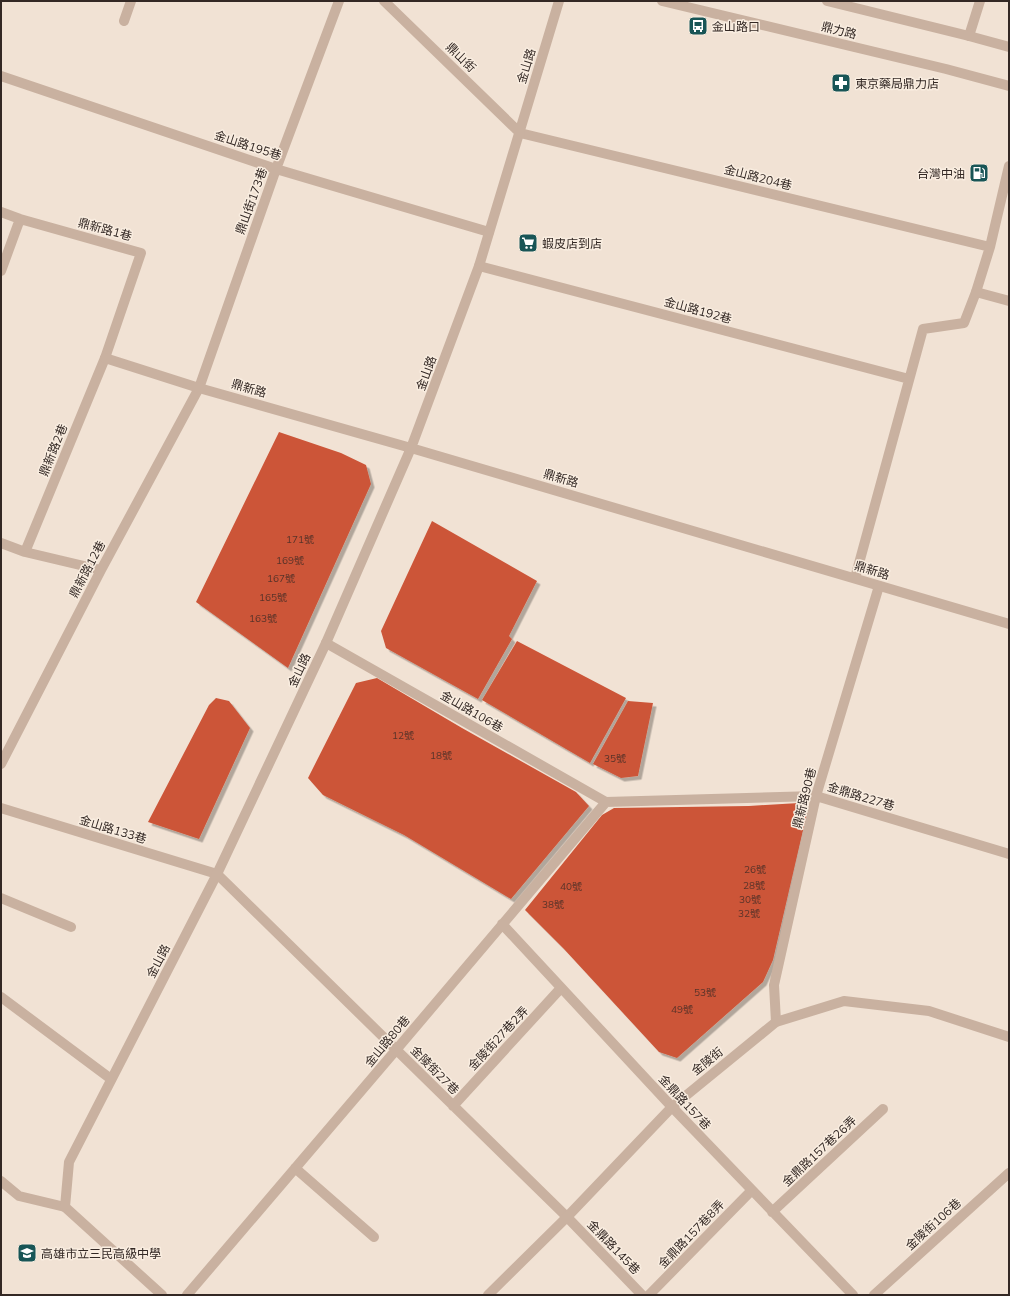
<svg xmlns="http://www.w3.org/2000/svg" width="1010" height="1296" font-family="Mulish,'Noto Sans TC',sans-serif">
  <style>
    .building { fill: #cc5538; filter: url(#shadow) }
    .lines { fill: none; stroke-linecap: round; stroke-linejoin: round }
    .service { stroke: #c9b1a0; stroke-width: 10 }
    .minor { stroke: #c9b1a0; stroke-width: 10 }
    .tertiary { stroke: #c9b1a0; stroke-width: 10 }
    .labels { text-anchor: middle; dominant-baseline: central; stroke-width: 3; stroke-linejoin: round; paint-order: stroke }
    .number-label { font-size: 10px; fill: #593329 }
    .poi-label { font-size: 12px; fill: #332824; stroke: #f9ede0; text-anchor: start }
    .street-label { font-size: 12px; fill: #332824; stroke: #f9ede0 }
  </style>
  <defs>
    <filter id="shadow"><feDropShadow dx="3.5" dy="3.5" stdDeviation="0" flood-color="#0004"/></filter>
  </defs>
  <rect width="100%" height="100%" fill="#f1e2d4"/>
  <!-- building -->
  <path class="building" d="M279 432 341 453 366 465 371 484 288 668 196 602Z
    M432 521 537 581 509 636 512 639 478 699 386 648 381 631Z
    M517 641 626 698 590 763 482 700Z
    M377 678 462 728 576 792 589 806 511 899 404 835 323 795 308 778 356 683Z
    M216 698 229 701 250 728 199 839 148 822 209 705Z
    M628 701 653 703 638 776 621 778 593 764Z
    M799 803 807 813 773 960 763 982 677 1058 659 1052 564 949 525 910 602 815 614 808 749 806Z"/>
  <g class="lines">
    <!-- service -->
    <path class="service" d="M124 21 131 1
      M969 36 980 1
      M1 76 276 169 489 232
      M520 133 990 247
      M1 212 20 219 141 253 105 358 25 552
      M479 266 909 379
      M1 271 20 219
      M1 543 25 552 101 570
      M855 578 923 329 964 323 976 292 990 247 1009 166
      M326 643 606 802
      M1 764 101 570 199 388 276 169 339 1
      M606 802 816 796 1009 854
      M1 808 217 874 567 1217 642 1295
      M1 898 71 927
      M502 924 672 1107 853 1295
      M1 997 111 1079
      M776 1022 774 985 816 796 879 586
      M453 1106 561 988
      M295 1168 374 1237
      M1 1181 19 1196 65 1207
      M772 1212 883 1109
      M187 1295 396 1050 606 802
      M649 1295 752 1190
      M874 1295 1009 1173"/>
    <!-- minor -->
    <path class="minor" d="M384 1 520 133
      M976 292 1009 301
      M105 358 199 388 411 448 1009 624
      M162 1295 65 1207 69 1162 217 874 326 643 411 448 479 266 559 1
      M488 1295 567 1217 672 1107 776 1022 844 1001 929 1011 1009 1037"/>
    <!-- tertiary -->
    <path class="tertiary" d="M662 1 946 69 1009 86
      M827 1 969 36 1009 47"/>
  </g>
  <!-- icons -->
  <defs>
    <symbol id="bus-square" viewBox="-11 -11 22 22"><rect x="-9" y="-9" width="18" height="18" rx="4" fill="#185556" stroke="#f9ede0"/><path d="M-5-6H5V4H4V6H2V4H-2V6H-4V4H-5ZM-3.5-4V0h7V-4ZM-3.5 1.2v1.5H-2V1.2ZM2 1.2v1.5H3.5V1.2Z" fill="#fff"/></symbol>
    <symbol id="pharmacy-square" viewBox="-11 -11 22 22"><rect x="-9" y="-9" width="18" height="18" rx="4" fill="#185556" stroke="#f9ede0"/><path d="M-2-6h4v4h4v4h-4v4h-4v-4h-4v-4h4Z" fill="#fff"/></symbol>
    <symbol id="fuel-square" viewBox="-11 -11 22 22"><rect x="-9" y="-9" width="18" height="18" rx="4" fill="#185556" stroke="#f9ede0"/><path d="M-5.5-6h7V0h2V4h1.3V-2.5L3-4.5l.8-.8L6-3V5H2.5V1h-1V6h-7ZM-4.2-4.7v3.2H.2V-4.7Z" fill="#fff"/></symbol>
    <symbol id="supermarket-square" viewBox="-11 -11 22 22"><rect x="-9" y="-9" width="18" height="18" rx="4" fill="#185556" stroke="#f9ede0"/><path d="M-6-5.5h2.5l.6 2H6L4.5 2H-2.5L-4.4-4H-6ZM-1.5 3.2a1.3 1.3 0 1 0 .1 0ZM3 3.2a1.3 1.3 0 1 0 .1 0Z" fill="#fff"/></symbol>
    <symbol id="school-square" viewBox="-11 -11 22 22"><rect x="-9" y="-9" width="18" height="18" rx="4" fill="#185556" stroke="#f9ede0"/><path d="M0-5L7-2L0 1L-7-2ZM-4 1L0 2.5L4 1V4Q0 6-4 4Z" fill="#fff"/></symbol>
  </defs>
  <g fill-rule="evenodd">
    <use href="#bus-square" x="687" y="15" width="22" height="22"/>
    <use href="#pharmacy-square" x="830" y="72" width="22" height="22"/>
    <use href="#fuel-square" x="968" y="162" width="22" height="22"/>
    <use href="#supermarket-square" x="517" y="232" width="22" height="22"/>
    <use href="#school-square" x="16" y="1242" width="22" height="22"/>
  </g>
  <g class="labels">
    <!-- number labels -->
    <g class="number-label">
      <text x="300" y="539">171號</text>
      <text x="290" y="560">169號</text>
      <text x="281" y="578">167號</text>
      <text x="273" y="597">165號</text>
      <text x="263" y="618">163號</text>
      <text x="403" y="735">12號</text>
      <text x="441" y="755">18號</text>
      <text x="615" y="758">35號</text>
      <text x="755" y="869">26號</text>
      <text x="754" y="885">28號</text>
      <text x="571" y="886">40號</text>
      <text x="750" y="899">30號</text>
      <text x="553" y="904">38號</text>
      <text x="749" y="913">32號</text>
      <text x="705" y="992">53號</text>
      <text x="682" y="1009">49號</text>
    </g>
    <!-- poi labels -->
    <g class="poi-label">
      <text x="712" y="26">金山路口</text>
      <text x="855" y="83">東京藥局鼎力店</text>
      <text x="965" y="173" text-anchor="end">台灣中油</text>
      <text x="542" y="243">蝦皮店到店</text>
      <text x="41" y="1253">高雄市立三民高級中學</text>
    </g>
    <!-- street labels -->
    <g class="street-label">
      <text transform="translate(839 30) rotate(14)">鼎力路</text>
      <text transform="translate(461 57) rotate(44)">鼎山街</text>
      <text transform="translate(526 66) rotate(-73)">金山路</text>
      <text transform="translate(248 145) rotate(18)">金山路195巷</text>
      <text transform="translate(758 177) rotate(14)">金山路204巷</text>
      <text transform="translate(251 201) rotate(-70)">鼎山街173巷</text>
      <text transform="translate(105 229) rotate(15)">鼎新路1巷</text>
      <text transform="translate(698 310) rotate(15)">金山路192巷</text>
      <text transform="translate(426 373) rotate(-70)">金山路</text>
      <text transform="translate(249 388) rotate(16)">鼎新路</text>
      <text transform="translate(53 450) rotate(-68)">鼎新路2巷</text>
      <text transform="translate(561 478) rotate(16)">鼎新路</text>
      <text transform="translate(87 569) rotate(-62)">鼎新路12巷</text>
      <text transform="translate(872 570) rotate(17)">鼎新路</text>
      <text transform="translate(299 670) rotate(-65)">金山路</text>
      <text transform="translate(472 711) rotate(30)">金山路106巷</text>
      <text transform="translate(861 796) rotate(17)">金鼎路227巷</text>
      <text transform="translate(804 798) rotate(-76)">鼎新路90巷</text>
      <text transform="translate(113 829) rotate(17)">金山路133巷</text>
      <text transform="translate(158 961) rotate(-63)">金山路</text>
      <text transform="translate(498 1038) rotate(-47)">金陵街27巷2弄</text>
      <text transform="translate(387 1041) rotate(-50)">金山路80巷</text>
      <text transform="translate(707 1061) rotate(-39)">金陵街</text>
      <text transform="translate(435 1070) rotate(45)">金陵街27巷</text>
      <text transform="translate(685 1102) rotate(47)">金鼎路157巷</text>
      <text transform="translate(819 1151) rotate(-43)">金鼎路157巷26弄</text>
      <text transform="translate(933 1224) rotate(-42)">金陵街106巷</text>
      <text transform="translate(691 1234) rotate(-46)">金鼎路157巷8弄</text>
      <text transform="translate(614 1247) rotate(46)">金鼎路145巷</text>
    </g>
  </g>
  <!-- border -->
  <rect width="1010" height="1296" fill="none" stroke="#332824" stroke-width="4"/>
</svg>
